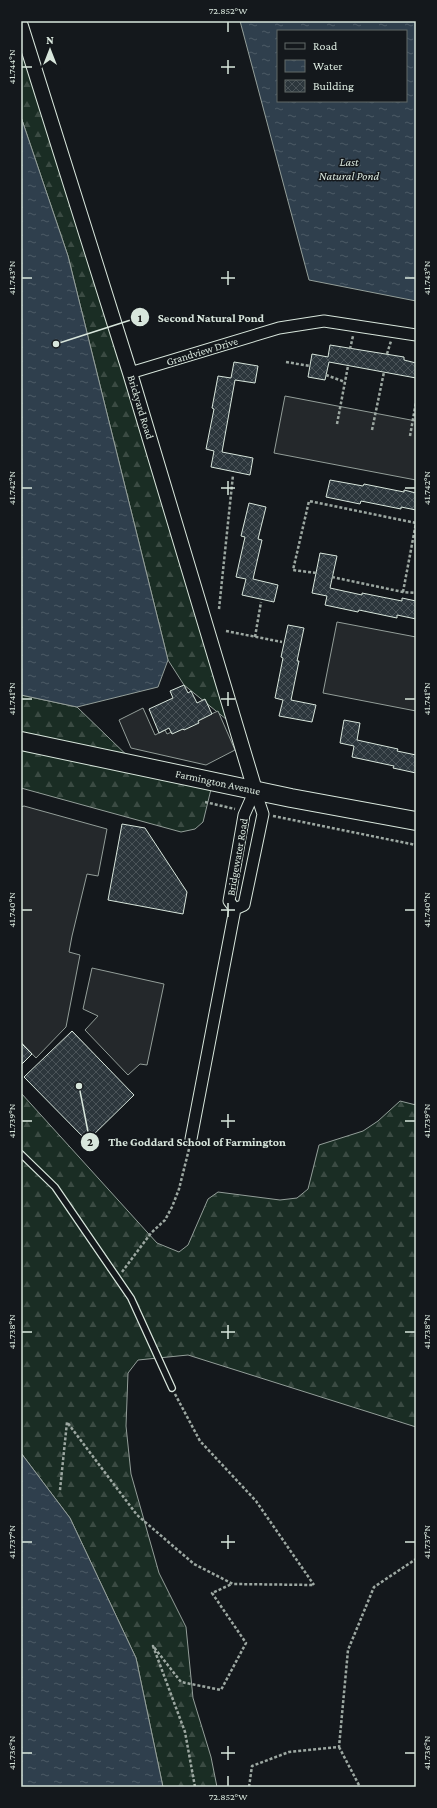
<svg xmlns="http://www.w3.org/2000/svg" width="437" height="1808" font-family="'Crimson Pro',serif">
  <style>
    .forest { fill: url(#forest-firs); stroke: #939e99 }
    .parking { fill: #24282b; stroke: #939e99 }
    .water { fill: url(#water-ripples); stroke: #939e99; fill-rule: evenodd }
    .building { fill: url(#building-cross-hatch); stroke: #d8e6dc }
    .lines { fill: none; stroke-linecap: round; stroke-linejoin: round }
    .service-casing { stroke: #d8e6dc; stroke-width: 8 }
    .minor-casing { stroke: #d8e6dc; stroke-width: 13 }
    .tertiary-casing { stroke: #d8e6dc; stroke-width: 16 }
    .primary-casing { stroke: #d8e6dc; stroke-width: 20 }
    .path { stroke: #9da8a2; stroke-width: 2.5; stroke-dasharray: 3 2; stroke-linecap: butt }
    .service { stroke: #14181c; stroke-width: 5.5 }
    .minor { stroke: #14181c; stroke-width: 11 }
    .tertiary { stroke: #14181c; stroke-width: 14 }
    .primary { stroke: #14181c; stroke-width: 18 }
    .ticks { fill: none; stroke: #d8e6dc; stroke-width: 1.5 }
    .labels { text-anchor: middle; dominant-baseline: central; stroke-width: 3; stroke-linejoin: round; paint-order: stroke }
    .street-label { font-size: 11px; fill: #d8e6dc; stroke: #14181c }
    .water-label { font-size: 12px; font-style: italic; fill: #d8e6dc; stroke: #14181c }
    .leader { fill: none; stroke: #d8e6dc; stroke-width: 1.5 }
    .callout-dot { fill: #d8e6dc; stroke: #14181c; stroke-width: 1.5 }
    .mark-label { font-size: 12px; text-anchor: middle; font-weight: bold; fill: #111 }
    .callout-label { font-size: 12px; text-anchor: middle; font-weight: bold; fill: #d8e6dc; stroke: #14181c; stroke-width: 3; stroke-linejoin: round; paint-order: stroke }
    .neatline { fill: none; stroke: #d8e6dc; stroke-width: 1.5 }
    .ticks-label { font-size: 10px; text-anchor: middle; fill: #d8e6dc }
  </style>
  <defs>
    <pattern id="forest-firs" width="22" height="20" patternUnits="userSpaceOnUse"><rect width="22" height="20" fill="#1a2d24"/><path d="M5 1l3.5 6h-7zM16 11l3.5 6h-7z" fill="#3b4b43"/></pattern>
    <pattern id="water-ripples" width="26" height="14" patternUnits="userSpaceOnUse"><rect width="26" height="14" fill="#2f3f4d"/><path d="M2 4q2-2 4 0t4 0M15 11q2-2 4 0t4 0" fill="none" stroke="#4c5b66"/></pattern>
    <pattern id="building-cross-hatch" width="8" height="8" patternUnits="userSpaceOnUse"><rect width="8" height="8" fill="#2c363c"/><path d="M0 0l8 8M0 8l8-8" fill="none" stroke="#4a5358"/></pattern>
  </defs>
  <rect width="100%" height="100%" fill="#14181c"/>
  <!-- forest -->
  <path class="forest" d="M21 26 237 728 184 685 168 660 68 256 21 117Z
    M21 695 77 707 138 766 213 781 203 822 195 829 181 832 21 788Z
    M21 1093 157 1243 179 1252 188 1245 208 1199 218 1192 280 1200 297 1198 308 1189 319 1145 363 1131 378 1121 400 1101 416 1105V1427L188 1355 138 1360 128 1373 126 1426 131 1474 159 1573 186 1627 193 1698 211 1757 217 1787H163L136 1658 70 1518 21 1453Z"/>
  <!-- parking -->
  <path class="parking" d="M285 396 416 421V480L274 453Z
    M337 622 416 637V711L323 693Z
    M143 708 155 735 165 730 167 734 218 711 235 750 206 765 131 748 119 720Z
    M24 806 107 829 98 876 87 874 72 936 69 952 80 955 66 1027 36 1058 21 1042V807Z
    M92 968 164 984 147 1065 140 1064 128 1075 85 1030 98 1016 83 1009Z"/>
  <!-- water -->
  <path class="water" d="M240 21H416V301L309 280ZM278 31H406V101H278Z
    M21 117 68 256 168 660 158 687 77 707 21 695Z
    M21 1453 70 1518 136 1658 163 1787H21Z"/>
  <!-- building -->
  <path class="building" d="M330 345 404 357V360L416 363V378L329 362 325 380 308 377 312 354 328 357Z
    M234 362 258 366 255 383 235 380 222 452 253 458 250 475 211 467 214 451 206 449 214 409 212 408 218 376 231 378Z
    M330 480 363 486 364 484 404 492V490L416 493V510L401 507V509L361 501 360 504 326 497Z
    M249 503 266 507 258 539 262 540 253 579 278 585 274 602 242 595 246 579 236 577 245 537 241 536Z
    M320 553 337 556 330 588 362 595V593L402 601V598L416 601V619L397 615V618L359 610 358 612 325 605 327 596 312 593Z
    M288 625 304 628 297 661H299L291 700 316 705 312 722 279 716 283 700 275 698 283 658 281 657Z
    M184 685 188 693 191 691 197 703 205 699 212 714 198 721 199 723 184 730 183 729 172 734 169 728 159 733 149 709 173 698 170 691Z
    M344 720 360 723 357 740 398 749 397 751 416 755V773L393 768 394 766 352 757 354 746 340 743Z
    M122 824 145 828 187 892 183 914 108 900Z
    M72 1031 134 1095 87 1141 24 1077Z
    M21 1043 32 1054 21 1065Z"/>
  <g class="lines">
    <defs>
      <path id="service" d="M21 1154 55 1187 131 1298 172 1388"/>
      <path id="minor" d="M130 373 279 328 324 321 416 335
        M235 909 244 905 263 814 255 790
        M191 1139 235 909 229 901 244 815 255 790"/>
      <path id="tertiary" d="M21 26 130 373 255 790"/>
      <path id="primary" d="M21 741 291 798 416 821"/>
    </defs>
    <!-- service casing -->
    <use href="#service" class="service-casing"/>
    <!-- minor casing -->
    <use href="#minor" class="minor-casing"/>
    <!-- tertiary casing -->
    <use href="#tertiary" class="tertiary-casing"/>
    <!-- primary casing -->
    <use href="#primary" class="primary-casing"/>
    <!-- path -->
    <path class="path" d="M350 349 353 336
      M387 354 391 341
      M286 362 310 366
      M326 375 345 382
      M337 424 348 366
      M372 430 384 372
      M410 436 416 402
      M316 573 293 570 309 501 416 523
      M332 577 403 592 416 593
      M403 592 416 523
      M219 609 233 475
      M226 631 282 642
      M255 637 261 602
      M205 802 235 809
      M273 816 416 845
      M122 1272 151 1233 165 1220 172 1207 179 1189 189 1149
      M175 1394 200 1441 256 1501 314 1585
      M60 1490 67 1422 137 1515 194 1564 233 1584 314 1585
      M339 1747 360 1787
      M195 1787 185 1732 153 1646 181 1682 221 1690 246 1643 212 1593 232 1584
      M249 1787 252 1766 289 1752 339 1747 348 1650 374 1587 416 1559"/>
    <!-- service -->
    <use href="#service" class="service"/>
    <!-- minor -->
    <use href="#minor" class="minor"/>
    <!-- tertiary -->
    <use href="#tertiary" class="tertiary"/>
    <!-- primary -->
    <use href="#primary" class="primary"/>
  </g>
  <!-- ticks -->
  <path class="ticks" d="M228 22V32M228 60V74M22 67H32M221 67H235M228 271V285M22 278H32M221 278H235M405 278H415M228 481V495M22 488H32M221 488H235M405 488H415M228 692V706M22 699H32M221 699H235M405 699H415M228 903V917M22 910H32M221 910H235M405 910H415M228 1114V1128M22 1121H32M221 1121H235M405 1121H415M228 1325V1339M22 1332H32M221 1332H235M405 1332H415M228 1535V1549M22 1542H32M221 1542H235M405 1542H415M228 1746V1760M22 1753H32M221 1753H235M405 1753H415M228 1776V1786"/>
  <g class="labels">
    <!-- street labels -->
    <g class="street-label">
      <text transform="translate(202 351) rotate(-17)">Grandview Drive</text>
      <text transform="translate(141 407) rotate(73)">Brickyard Road</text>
      <text transform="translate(218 782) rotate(12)">Farmington Avenue</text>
      <text transform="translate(237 857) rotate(-80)">Bridgewater Road</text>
    </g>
    <!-- water labels -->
    <g class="water-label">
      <text x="349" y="162">Last<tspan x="349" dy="14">Natural Pond</tspan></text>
    </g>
  </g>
  <!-- callouts -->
  <path class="leader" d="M56 344L140 317M79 1086L90 1142"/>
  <g class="callout-dot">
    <circle cx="56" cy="344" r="4"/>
    <circle cx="79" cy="1086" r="4"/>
    <circle cx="140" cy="317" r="10"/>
    <circle cx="90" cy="1142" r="10"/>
  </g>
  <g class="mark-label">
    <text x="140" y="322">1</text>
    <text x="90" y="1146">2</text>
  </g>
  <g class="callout-label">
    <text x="211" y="322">Second Natural Pond</text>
    <text x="197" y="1146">The Goddard School of Farmington</text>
  </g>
  <!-- border -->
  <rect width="437" height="1808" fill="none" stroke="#14181c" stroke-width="44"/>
  <!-- legend -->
  <rect x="277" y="30" width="130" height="72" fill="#14181c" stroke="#626a69"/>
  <rect x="285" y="43" width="20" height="6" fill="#14181c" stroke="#626a69"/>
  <text x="313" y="50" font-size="12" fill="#d8e6dc">Road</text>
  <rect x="285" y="60" width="20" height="12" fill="url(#water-ripples)" stroke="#626a69"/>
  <text x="313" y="70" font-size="12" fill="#d8e6dc">Water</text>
  <rect x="285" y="80" width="20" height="12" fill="url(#building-cross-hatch)" stroke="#626a69"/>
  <text x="313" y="90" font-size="12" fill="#d8e6dc">Building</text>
  <!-- north arrow -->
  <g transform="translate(50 50)" stroke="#14181c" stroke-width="3" paint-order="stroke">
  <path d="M0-3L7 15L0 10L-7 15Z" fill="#d8e6dc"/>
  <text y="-6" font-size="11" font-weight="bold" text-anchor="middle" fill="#d8e6dc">N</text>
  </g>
  <rect x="22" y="22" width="393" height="1764" class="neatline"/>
  <g class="ticks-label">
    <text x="228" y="14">72.852°W</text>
    <text transform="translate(11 67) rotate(-90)" y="4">41.744°N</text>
    <text transform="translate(11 278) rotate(-90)" y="4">41.743°N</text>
    <text transform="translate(426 278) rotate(-90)" y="4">41.743°N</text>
    <text transform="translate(11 488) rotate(-90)" y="4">41.742°N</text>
    <text transform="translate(426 488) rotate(-90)" y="4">41.742°N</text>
    <text transform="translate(11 699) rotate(-90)" y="4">41.741°N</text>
    <text transform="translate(426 699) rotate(-90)" y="4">41.741°N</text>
    <text transform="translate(11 910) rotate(-90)" y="4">41.740°N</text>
    <text transform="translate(426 910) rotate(-90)" y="4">41.740°N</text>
    <text transform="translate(11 1121) rotate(-90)" y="4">41.739°N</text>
    <text transform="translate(426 1121) rotate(-90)" y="4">41.739°N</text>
    <text transform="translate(11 1332) rotate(-90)" y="4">41.738°N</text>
    <text transform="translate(426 1332) rotate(-90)" y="4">41.738°N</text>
    <text transform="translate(11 1542) rotate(-90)" y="4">41.737°N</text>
    <text transform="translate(426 1542) rotate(-90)" y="4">41.737°N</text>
    <text transform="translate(11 1753) rotate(-90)" y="4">41.736°N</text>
    <text transform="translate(426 1753) rotate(-90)" y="4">41.736°N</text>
    <text x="228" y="1800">72.852°W</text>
  </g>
</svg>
